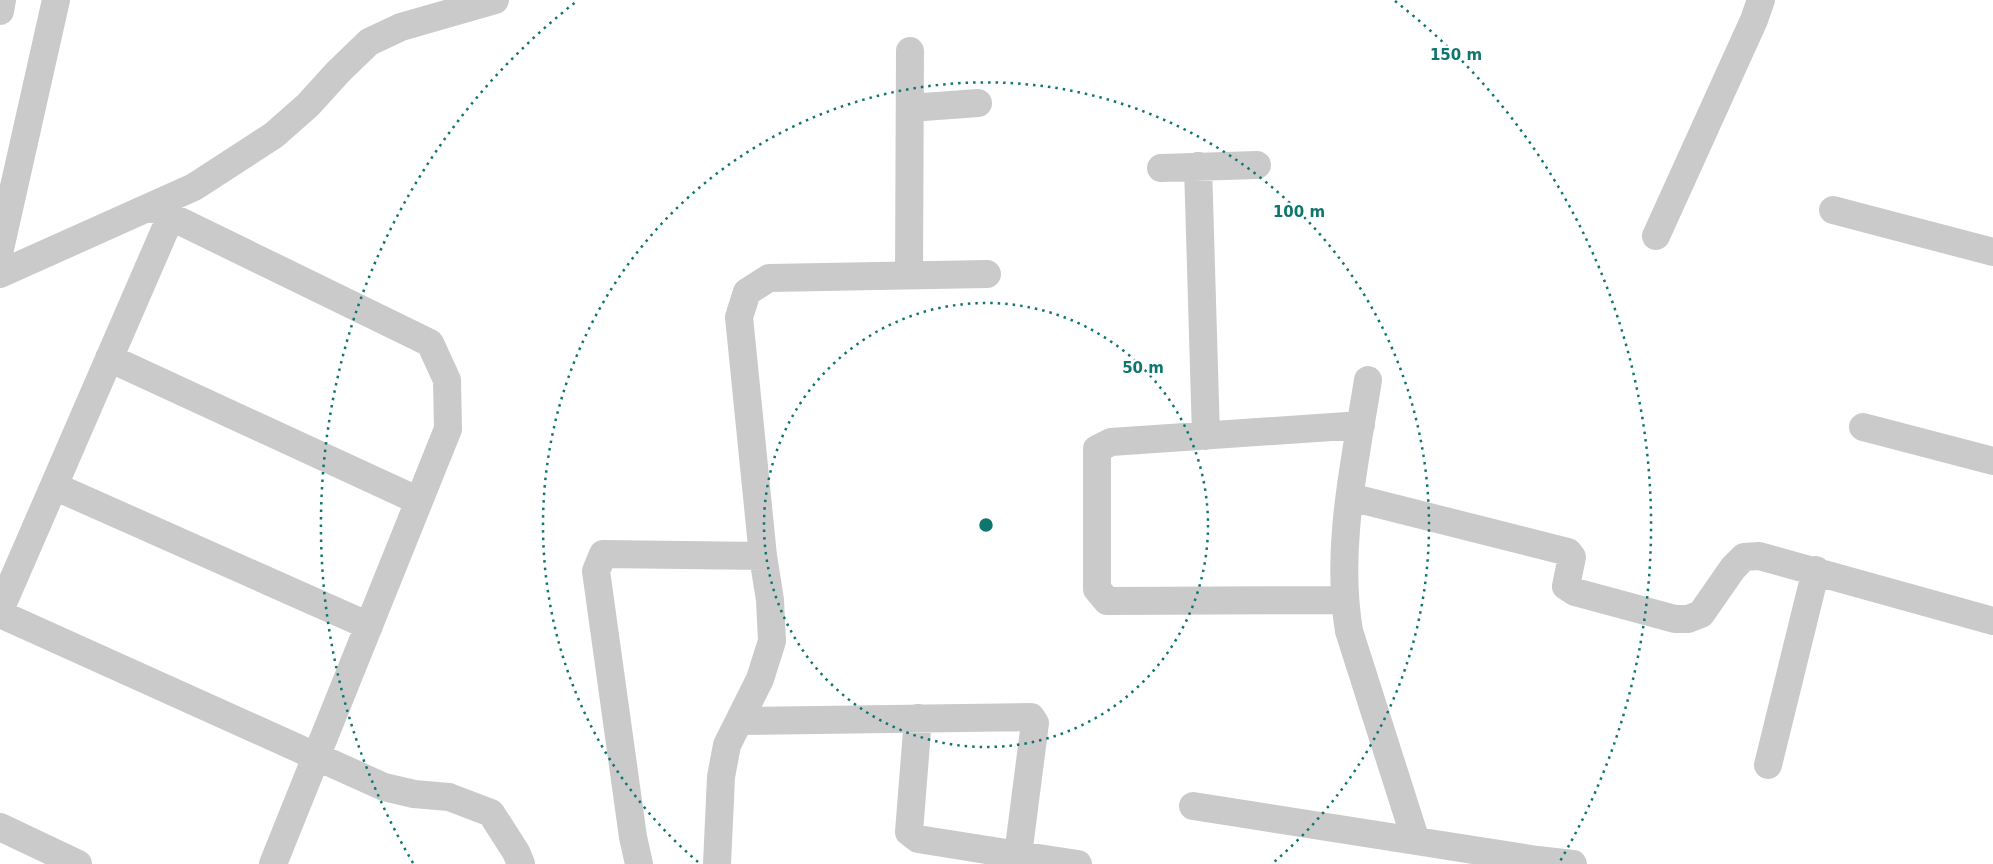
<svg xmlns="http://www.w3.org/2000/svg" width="1993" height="864" font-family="'DejaVu Sans',sans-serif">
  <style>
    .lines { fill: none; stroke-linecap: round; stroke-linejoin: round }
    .minor { stroke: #cacaca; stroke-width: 28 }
    .ring { fill: none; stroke: #0f766e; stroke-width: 2.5; stroke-dasharray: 2.5 5 }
    .centre { fill: #0f766e; stroke: #fff; stroke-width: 2.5 }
    .ring-label { font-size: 15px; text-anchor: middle; font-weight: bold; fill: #0f766e; stroke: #fff; stroke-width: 5; stroke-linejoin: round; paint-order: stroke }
  </style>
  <rect width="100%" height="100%" fill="#fff"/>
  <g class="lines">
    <!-- minor -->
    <path class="minor" d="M0 11 2 0
      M910 108 978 103
      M1198 166 1206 436
      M1161 168 1257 165
      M151 207 430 343 447 380 448 429 273 864
      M1833 210 1993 252
      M1656 236 1754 20 1761 0
      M0 249 56 0
      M0 274 194 187 274 135 308 105 338 72 369 42 401 27 495 0
      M909 275 910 51
      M109 358 419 501
      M1368 380C1355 462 1335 548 1349 631L1416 841 1537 860V864
      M1863 427 1993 461
      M54 486 369 626
      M1350 497 1568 552 1572 557 1566 586 1575 592 1675 619H1688L1701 614 1733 568 1744 557 1759 556 1993 621
      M1344 600 1107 601 1097 589V449L1111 442 1361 425
      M0 610 171 216
      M0 614 384 787 414 794 449 797 491 813 516 852 521 864
      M918 718 909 832 918 839 1018 855
      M739 721 1031 717 1035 723 1018 855 1078 864
      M1768 765 1816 570
      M1193 806 1416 841
      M0 827 78 864
      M1537 860 1573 864
      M639 864 633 837 596 571 603 554 763 556 739 317 747 292 769 278 987 274
      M717 864 721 777 727 745 760 679 772 641 770 600 763 556"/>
  </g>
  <!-- distance rings -->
  <g class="ring">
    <circle cx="986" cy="525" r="222"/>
    <path d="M698 862A443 443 0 1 1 1274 862"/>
    <path d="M413 863A665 665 0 0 1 577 1M1395 1A665 665 0 0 1 1559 863"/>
  </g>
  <circle cx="986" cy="525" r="8" class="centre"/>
  <g class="ring-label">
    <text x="1456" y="60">150 m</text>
    <text x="1299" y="217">100 m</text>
    <text x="1143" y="373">50 m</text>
  </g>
</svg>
